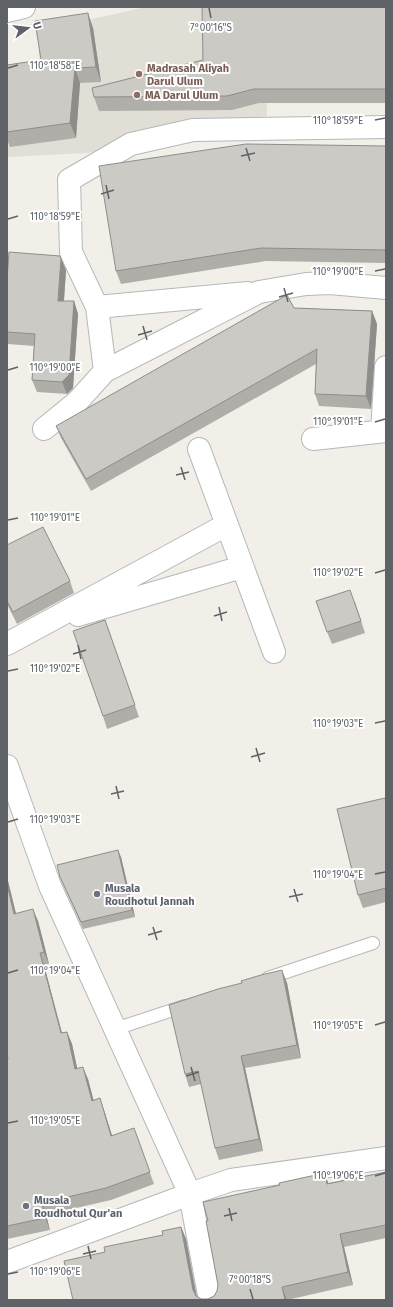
<svg xmlns="http://www.w3.org/2000/svg" width="393" height="1307" font-family="'Fira Sans',sans-serif">
  <style>
    .education { fill: #e1ded6 }
    .lines { fill: none; stroke-linecap: round; stroke-linejoin: round }
    .service-casing { stroke: #b5b8bc; stroke-width: 14 }
    .minor-casing { stroke: #b5b8bc; stroke-width: 24 }
    .service { stroke: #fff; stroke-width: 12 }
    .minor { stroke: #fff; stroke-width: 22 }
    .wall { fill: #afaea9 }
    .shaded-wall { fill: #8f8d8a }
    .building { fill: #cccac5; stroke: #8f8d8a }
    .ticks { fill: none; stroke: #5f6368; stroke-width: 1.5 }
    .education-dot { fill: #8d6e63; stroke: #fff; stroke-width: 1.5 }
    .worship-dot { fill: #6b7280; stroke: #fff; stroke-width: 1.5 }
    .labels { text-anchor: middle; dominant-baseline: central; stroke-width: 4; stroke-linejoin: round; paint-order: stroke }
    .education-label { font-size: 11px; font-weight: bold; fill: #785e54; stroke: #fff; text-anchor: start }
    .worship-label { font-size: 11px; font-weight: bold; fill: #5b616d; stroke: #fff; text-anchor: start }
    .ticks-label { font-size: 10px; text-anchor: middle; fill: #5f6368; stroke: #fff; stroke-width: 4; stroke-linejoin: round; paint-order: stroke }
  </style>
  <rect width="100%" height="100%" fill="#f1efe8"/>
  <!-- education -->
  <path class="education" d="M146 7H264L267 116 161 131 89 153 7 157V73L40 69 38 31Z"/>
  <g class="lines">
    <defs>
      <path id="service" d="M268 978 373 943
        M115 1029 185 1006"/>
      <path id="minor" d="M7 11 24 7
        M97 307 248 293
        M105 371 97 307 71 252 69 180 131 144 193 130 386 127
        M44 429 77 402 105 371 259 292 306 284 330 283 386 288
        M382 431 386 367
        M313 439 386 431
        M199 449 274 652
        M78 615 242 567
        M7 644 226 525
        M7 766 50 886 190 1194 210 1300
        M7 1262 190 1194 231 1180 386 1158"/>
    </defs>
    <!-- service casing -->
    <use href="#service" class="service-casing"/>
    <!-- minor casing -->
    <use href="#minor" class="minor-casing"/>
    <!-- service -->
    <use href="#service" class="service"/>
    <!-- minor -->
    <use href="#minor" class="minor"/>
  </g>
  <!-- wall -->
  <path class="wall" d="M386 7V103H259L232 110 99 111 94 97 203 60Z
    M93 28 101 82 80 83 76 138 10 147 7 139V65L41 60Z
    M386 146V263L266 261 121 284 116 271Z
    M66 270 64 301H74L78 314 73 388 67 394 37 392 32 380 34 346 8 344 7 341V280Z
    M294 308 372 311 377 324 371 409 319 406 315 394 316 364 91 491 61 438 56 426Z
    M7 545 70 581 74 593 17 624 7 604Z
    M355 602 365 633 332 644 327 632Z
    M105 620 139 717 107 729 103 716Z
    M386 801V902L363 908 358 895Z
    M121 857 135 917 83 929 63 884 60 877Z
    M7 877 16 914 38 921 49 964 44 965 62 1033 67 1032 72 1044 77 1069 88 1079 93 1100 100 1098 112 1136 134 1128 154 1184 111 1200 46 1215 50 1230 7 1239V1060L8 1059 7 1054Z
    M287 983 301 1058 245 1068 263 1151 219 1160 215 1148 201 1084 189 1087 185 1074Z
    M386 1172V1238L344 1247 353 1285 287 1300H73L105 1252 163 1235 181 1227 186 1239 197 1296 201 1299H208L214 1296 217 1291 218 1285 208 1221 280 1185 325 1173 328 1183Z"/>
  <!-- shaded-wall -->
  <path class="shaded-wall" d="M88 13 93 28 101 82 96 67Z
    M75 68 80 83 76 138 70 123Z
    M61 258 66 270 63 313 58 301Z
    M74 301 78 314 73 388 67 394 62 382Z
    M372 311 377 324 371 409 366 396Z
    M118 850 121 857 135 917 132 910Z
    M7 877 19 926 14 914 7 884Z
    M33 909 38 921 49 964 44 952Z
    M40 953 44 965 65 1045 61 1033Z
    M282 970 287 983 301 1058 297 1045Z
    M67 1032 72 1044 80 1081 75 1069Z
    M241 1056 245 1068 263 1151 259 1139Z
    M83 1067 88 1079 97 1113 92 1101Z
    M100 1098 104 1110 116 1148 111 1136Z
    M325 1173 329 1186 327 1184Z
    M42 1203 46 1215 50 1230 45 1218Z
    M181 1227 186 1239 197 1300 193 1290Z
    M340 1234 344 1247 353 1285 348 1272Z
    M282 1287 287 1300H285Z"/>
  <!-- building -->
  <path class="building" d="M202 7H386V89H254L227 96 94 97 92 88 203 60Z
    M88 13 96 67 75 68 70 123 7 132V65L41 60 35 21Z
    M246 144 386 146V250L261 248 116 271 99 166Z
    M9 252 60 256 61 258 58 301H74L69 375 62 382 32 380 35 334 7 332V280Z
    M287 295 294 308 372 311 366 396 315 394 317 349 86 479 56 426Z
    M43 527 70 581 13 612 7 601V545Z
    M350 590 361 621 327 632 316 601Z
    M105 620 135 705 103 716 73 631Z
    M385 798 386 803V888L358 895 337 809Z
    M118 850 132 910 81 922 60 877 57 865Z
    M7 884 14 914 33 909 44 952 40 953 61 1033 67 1032 75 1069 83 1067 92 1101 100 1098 111 1136 134 1128 150 1172 106 1188 42 1203 45 1218 7 1226V1060L8 1059 7 1054Z
    M282 970 297 1045 241 1056 259 1139 215 1148 198 1071 185 1074 169 1005 218 989 242 983 241 981 261 975Z
    M386 1172V1225L340 1234 348 1272 282 1287 285 1300H73L64 1261 105 1252 104 1247 163 1235 162 1231 181 1227 193 1290 196 1296 201 1299H208L214 1296 217 1291 218 1285 206 1221H208L203 1202 280 1185 279 1183 325 1173 327 1184Z"/>
  <!-- ticks -->
  <path class="ticks" d="M209 8 211 18M8 68 18 65M375 120 385 118M246 148 250 161M241 156 255 153M106 185 109 199M101 194 114 190M8 219 18 216M375 271 385 269M284 288 288 302M279 297 293 293M143 326 147 340M138 335 152 331M8 370 18 367M375 422 385 419M181 467 185 480M176 475 189 472M8 520 18 518M375 573 385 570M219 607 222 621M214 616 227 612M78 645 81 659M73 654 86 650M8 671 18 669M375 723 385 721M256 748 260 762M251 757 265 753M116 786 119 799M111 794 124 791M8 822 18 819M375 874 385 872M294 889 298 902M289 897 303 894M153 927 157 940M148 935 162 931M8 973 18 970M375 1025 385 1022M191 1067 195 1081M186 1076 199 1072M8 1123 18 1121M375 1176 385 1173M229 1208 232 1221M224 1216 237 1213M88 1246 91 1259M83 1254 96 1251M8 1274 18 1272M250 1289 253 1299"/>
  <!-- markers -->
  <g class="education-dot">
    <circle cx="139" cy="74" r="4"/>
    <circle cx="137" cy="95" r="4"/>
  </g>
  <g class="worship-dot">
    <circle cx="97" cy="894" r="4"/>
    <circle cx="26" cy="1206" r="4"/>
  </g>
  <g class="labels">
    <!-- education labels -->
    <g class="education-label">
      <text x="147" y="68">Madrasah Aliyah<tspan x="147" dy="13">Darul Ulum</tspan></text>
      <text x="145" y="95">MA Darul Ulum</text>
    </g>
    <!-- worship labels -->
    <g class="worship-label">
      <text x="105" y="888">Musala<tspan x="105" dy="13">Roudhotul Jannah</tspan></text>
      <text x="34" y="1200">Musala<tspan x="34" dy="13">Roudhotul Qur'an</tspan></text>
    </g>
  </g>
  <g class="ticks-label">
    <text x="211" y="31">7°00'16"S</text>
    <text x="55" y="69">110°18'58"E</text>
    <text x="338" y="124">110°18'59"E</text>
    <text x="55" y="220">110°18'59"E</text>
    <text x="338" y="275">110°19'00"E</text>
    <text x="55" y="371">110°19'00"E</text>
    <text x="338" y="425">110°19'01"E</text>
    <text x="55" y="521">110°19'01"E</text>
    <text x="338" y="576">110°19'02"E</text>
    <text x="55" y="672">110°19'02"E</text>
    <text x="338" y="727">110°19'03"E</text>
    <text x="55" y="823">110°19'03"E</text>
    <text x="338" y="878">110°19'04"E</text>
    <text x="55" y="974">110°19'04"E</text>
    <text x="338" y="1029">110°19'05"E</text>
    <text x="55" y="1124">110°19'05"E</text>
    <text x="338" y="1179">110°19'06"E</text>
    <text x="55" y="1275">110°19'06"E</text>
    <text x="250" y="1283">7°00'18"S</text>
  </g>
  <!-- border -->
  <rect width="393" height="1307" fill="none" stroke="#5f6368" stroke-width="16"/>
  <!-- north arrow -->
  <g transform="translate(28 28) rotate(75)" stroke="#ffffff" stroke-width="3" paint-order="stroke">
  <path d="M0-3L7 15L0 10L-7 15Z" fill="#5f6368"/>
  <text y="-6" font-size="11" font-weight="bold" text-anchor="middle" fill="#5f6368">U</text>
  </g>
</svg>
